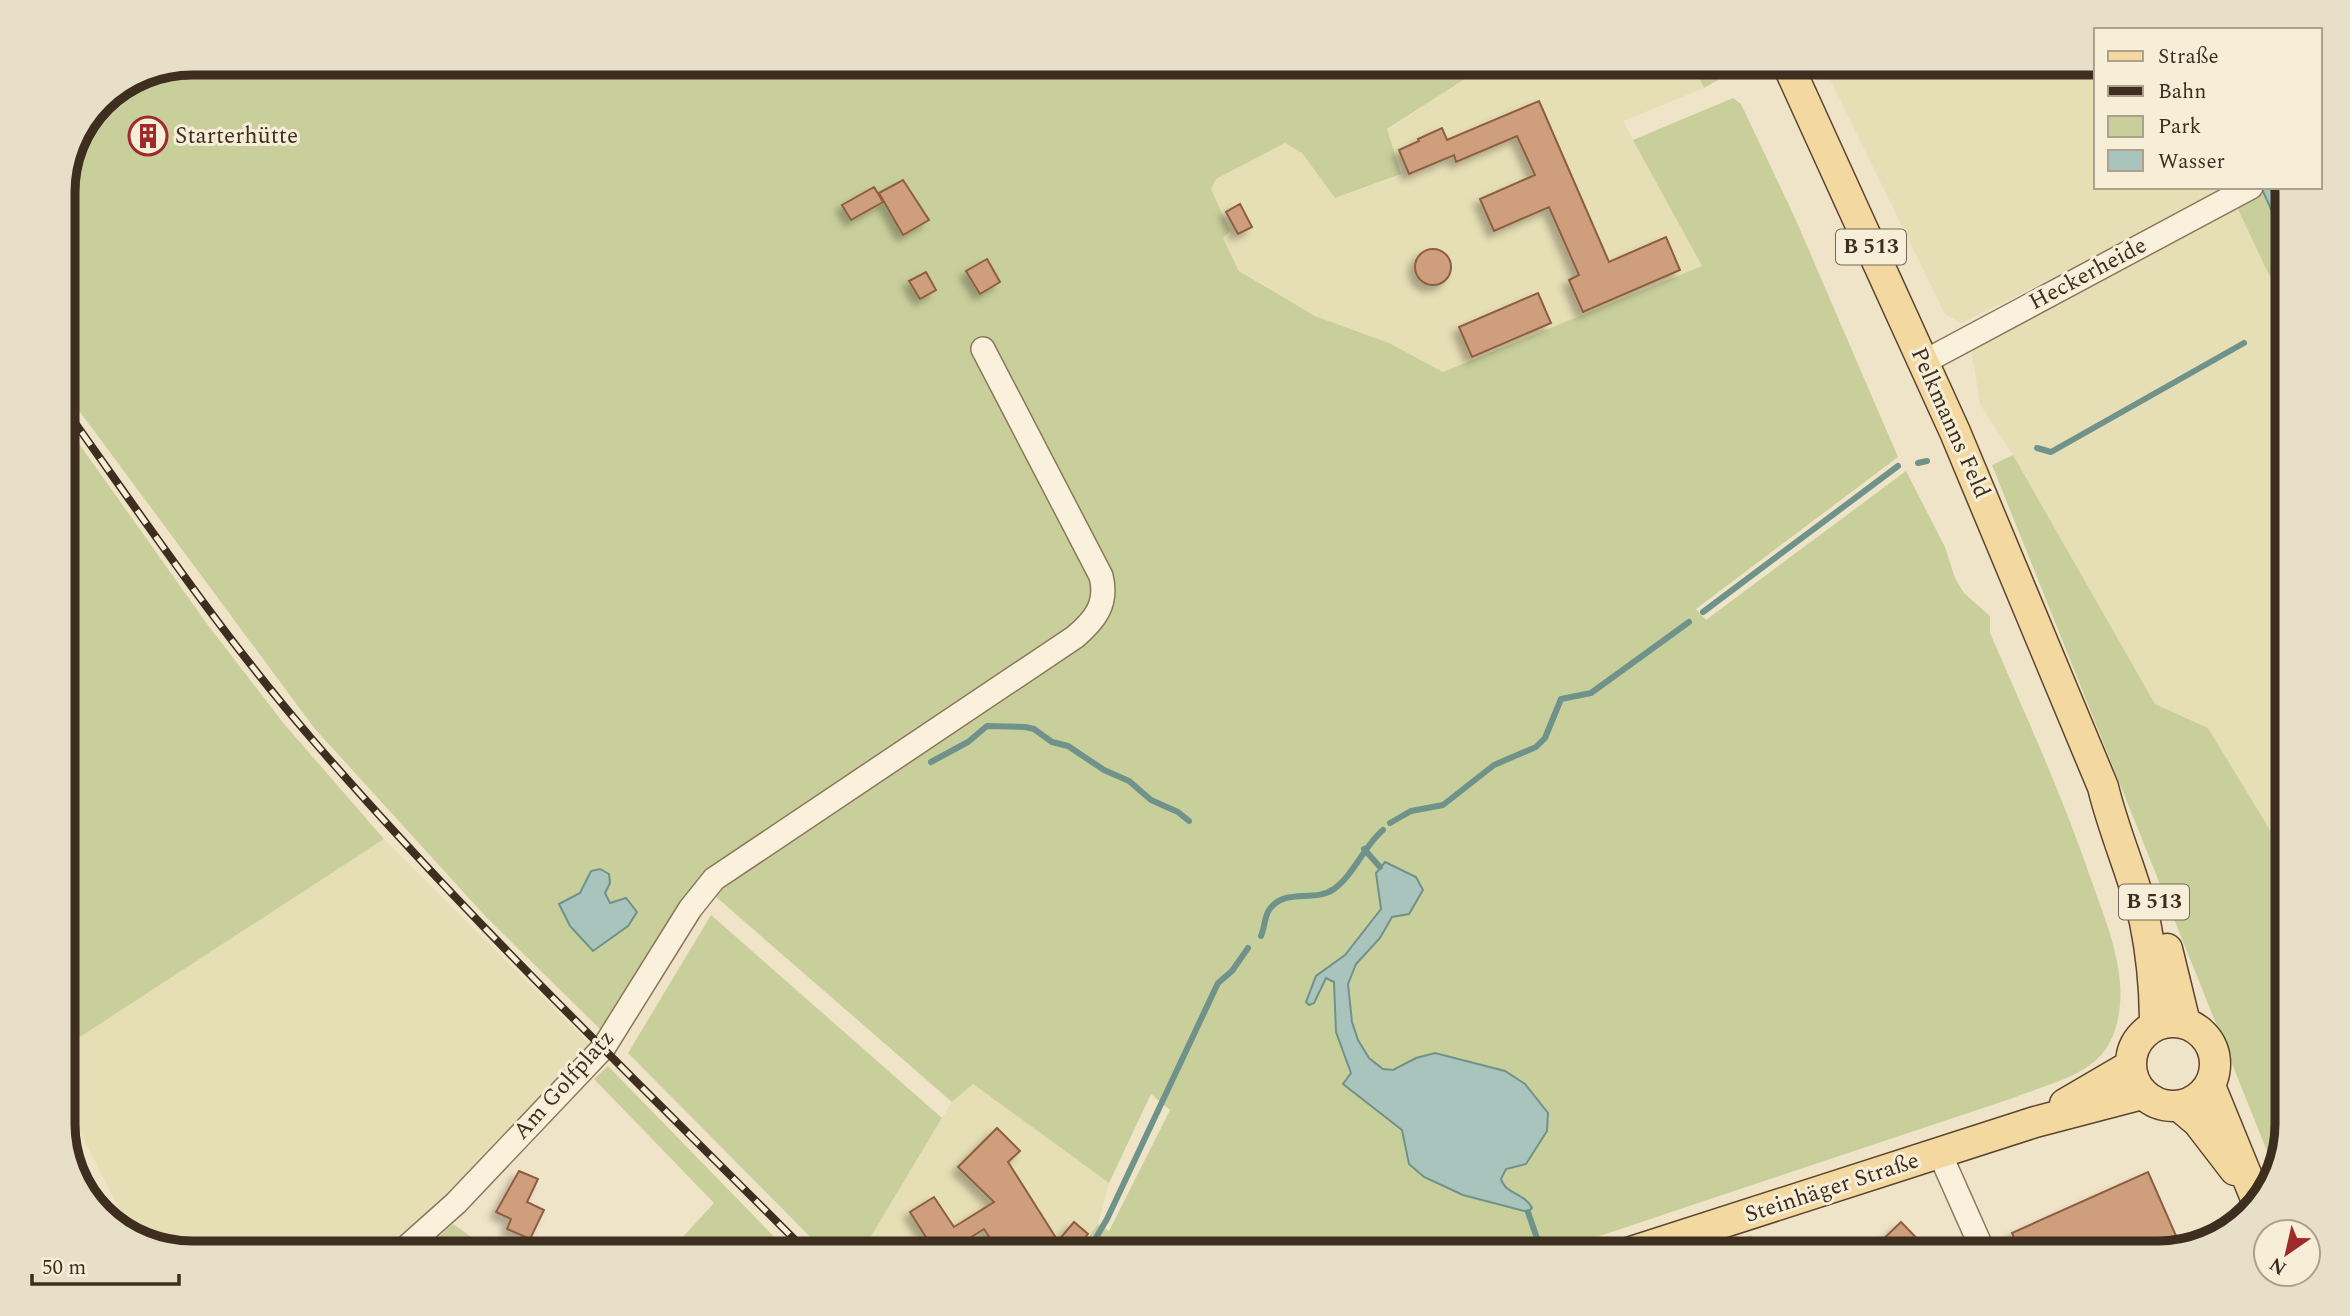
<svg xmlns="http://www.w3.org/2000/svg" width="2350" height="1316" font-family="Spectral,serif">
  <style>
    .farmland { fill: #e6deb5 }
    .green { fill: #c9cf9b }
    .water { fill: #a9c4bc; stroke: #6f938a; stroke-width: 2 }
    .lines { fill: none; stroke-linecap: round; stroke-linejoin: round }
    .stream { stroke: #6f938a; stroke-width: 6 }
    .building { fill: #cf9f7d; stroke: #8d5f41; stroke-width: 2; filter: url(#shadow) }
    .minor-casing { stroke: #8d765c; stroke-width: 26 }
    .major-casing { stroke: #5b4430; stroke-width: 33 }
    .minor { stroke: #faf1dc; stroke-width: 23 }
    .major { stroke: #f3d9a0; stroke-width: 30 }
    .rail-casing { stroke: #3d2e20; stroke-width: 8 }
    .rail { stroke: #f7eed8; stroke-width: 5; stroke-dasharray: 16; stroke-linecap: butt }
    .labels { text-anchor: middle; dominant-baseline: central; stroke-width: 6; stroke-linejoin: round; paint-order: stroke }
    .shield { fill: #f7eed8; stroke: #756857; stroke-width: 2 }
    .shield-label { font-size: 21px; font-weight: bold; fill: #3d2e20 }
    .poi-label { font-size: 23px; fill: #3d2e20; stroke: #f7eed8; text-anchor: start }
    .street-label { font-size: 23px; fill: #3d2e20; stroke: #f7eed8 }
    .rim { fill: none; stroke: #3d2e20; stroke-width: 9 }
  </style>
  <defs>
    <filter id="shadow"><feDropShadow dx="-6" dy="6" stdDeviation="3.5" flood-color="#0004"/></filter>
  </defs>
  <rect width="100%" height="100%" fill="#f0e4c8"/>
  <!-- farmland -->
  <path class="farmland" d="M1490 63H1692L1704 88 1623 121 1703 266 1443 372 1389 343 1315 316 1239 270 1223 238 1211 189 1216 179 1285 143 1302 153 1335 198 1400 175 1387 130Z
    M1822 63H2096V187H2230L2232 190 1961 323 1945 314Z
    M2235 203 2287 313V858L2208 728 2155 704 2013 455 1980 404 1971 348Z
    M384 839 591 1046 449 1198 384 1253H192L133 1237 63 1098V1048Z
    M973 1084 1109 1183 1098 1224 1076 1253H861L952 1102Z"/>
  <!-- green -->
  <path class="green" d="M192 63H1490L1387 129 1401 174 1335 198 1302 153 1285 143 1216 179 1211 189 1230 231 1223 238 1239 271 1315 316 1389 343 1443 372 1702 266 1633 140 1733 98 1741 104 1795 218 1898 457 1696 609 1706 620 1906 471 1945 547 1955 578 1964 593 1990 616V633C2026 716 2064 799 2093 885 2104 916 2117 948 2120 982 2122 1005 2118 1034 2103 1053 2082 1078 2042 1086 2013 1098L1549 1253H1076L1098 1224 1109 1231 1170 1110 1151 1094 1109 1183 973 1084 952 1102 700 883 602 1031 487 918 315 729 63 389V184L101 100 143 73Z
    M1692 63H1726L1725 76 1704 88Z
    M2262 189 2287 245V313L2235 203Z
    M63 421 207 624 285 725 384 839 63 1048Z
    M2013 455 2155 704 2208 728 2287 858V1125L2275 1171 1992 465Z
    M711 915 942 1118 861 1253H826L628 1053Z
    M608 1066 790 1253H791H668L714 1203 594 1079Z
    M453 1224 494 1253H421Z
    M1751 1235 1759 1253H1734L1730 1243Z"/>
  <!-- water -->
  <path class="water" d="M2261 187H2287V245L2262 189Z
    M1385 862 1416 877 1423 890 1409 914 1392 917 1380 938 1356 964 1348 984 1352 1022 1358 1040 1369 1058 1383 1069 1393 1070 1416 1058 1435 1053 1505 1071 1525 1084 1548 1113 1547 1131 1526 1164 1506 1169 1501 1179C1505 1194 1525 1193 1532 1208L1528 1212 1463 1195 1424 1177 1409 1164 1402 1130 1343 1084 1351 1073 1336 1032 1334 982 1326 978 1314 1003 1309 1005 1306 1002 1316 976 1345 955 1381 909 1376 873Z
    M600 869 609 874 610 883 605 893 610 903 626 898 637 912 628 926 593 951 570 926 559 904 580 893 591 871Z"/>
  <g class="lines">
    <!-- stream -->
    <path class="stream" d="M2037 448 2051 452 2244 343
      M1918 463 1927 461
      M1703 612 1898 466
      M931 762 968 742 987 726 1025 727 1034 729 1052 742 1068 746 1104 770 1129 781 1151 800 1178 812 1189 821
      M1390 823 1411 811 1443 805 1494 765 1536 747 1545 738 1561 699 1591 693 1689 622
      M1364 849 1380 867
      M1261 936C1265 927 1264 918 1269 910 1284 887 1314 903 1334 889 1353 876 1364 846 1383 830
      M1528 1212 1542 1253
      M1087 1253 1107 1219 1218 983 1232 971 1248 948"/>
  </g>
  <!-- building -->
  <path class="building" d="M1539 101 1609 262 1666 237 1680 270 1583 312 1569 280 1579 275 1549 207 1494 231 1480 199 1535 175 1517 136 1456 162 1454 155 1409 174 1399 150 1419 141 1418 139 1442 128 1447 140Z
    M903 180 929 220 903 235 879 193Z
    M874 187 883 202 851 220 842 205Z
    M1240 204 1252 227 1238 234 1226 212Z
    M1415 267a18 18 0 1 1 36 0a18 18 0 1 1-36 0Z
    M987 259 1000 282 980 294 966 271Z
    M926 272 936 290 920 299 909 281Z
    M1538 293 1551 323 1472 357 1459 327Z
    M997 1128 1020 1151 1008 1162 1058 1241 1074 1222 1088 1234 1073 1253H1017L1007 1238 995 1246 984 1229 946 1253 938 1240 931 1245 910 1212 934 1197 954 1227 994 1202 958 1167Z
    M519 1171 538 1179 527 1202 544 1210 530 1239 507 1229 511 1219 496 1212Z
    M2148 1172 2181 1247 2159 1253H2021L2012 1233Z
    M1901 1222 1931 1253H1869Z"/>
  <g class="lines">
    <defs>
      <path id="minor" d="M1924 362 2251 187
        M1940 1154 1984 1253
        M400 1253 456 1203 604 1047 690 909 714 879 1075 637C1095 620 1108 604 1101 576L983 349"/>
      <path id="major" d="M1787 63 1955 432 2103 787C2114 833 2134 876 2145 922 2152 956 2155 991 2155 1025
        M2167 949 2185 1023
        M2131 1064a42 42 0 1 1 84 0a42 42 0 1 1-84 0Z
        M2210 1086 2257 1201
        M2065 1104 2130 1066
        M2179 1106 2198 1122 2235 1170
        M1628 1253 2035 1122 2142 1094"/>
    </defs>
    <!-- minor casing -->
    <use href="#minor" class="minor-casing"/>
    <!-- major casing -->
    <use href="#major" class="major-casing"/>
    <!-- minor -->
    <use href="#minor" class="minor"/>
    <!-- major -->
    <use href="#major" class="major"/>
    <defs>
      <path id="rail" d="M63 406C143 518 221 634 311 738 467 919 640 1084 808 1253"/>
    </defs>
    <!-- rail casing -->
    <use href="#rail" class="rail-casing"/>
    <!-- rail -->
    <use href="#rail" class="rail"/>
  </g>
  <!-- icons -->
  <defs>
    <symbol id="building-ring" viewBox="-11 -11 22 22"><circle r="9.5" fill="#f7eed8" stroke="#9e2a2b" stroke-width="1.5"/><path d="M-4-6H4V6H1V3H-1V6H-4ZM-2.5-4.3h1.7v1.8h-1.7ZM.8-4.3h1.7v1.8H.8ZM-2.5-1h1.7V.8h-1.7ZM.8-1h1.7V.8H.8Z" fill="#9e2a2b"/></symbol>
  </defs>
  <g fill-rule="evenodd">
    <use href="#building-ring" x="126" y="114" width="44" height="44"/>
  </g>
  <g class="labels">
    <!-- shield labels -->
    <g class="shield">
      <rect x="1836" y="229.5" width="70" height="35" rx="5"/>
      <rect x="2119" y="884.5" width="70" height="35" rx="5"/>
    </g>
    <g class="shield-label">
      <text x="1871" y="247">B 513</text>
      <text x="2154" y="902">B 513</text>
    </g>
    <!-- poi labels -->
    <g class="poi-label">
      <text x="175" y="136">Starterhütte</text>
    </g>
    <!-- street labels -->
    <g class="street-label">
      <text transform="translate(2088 274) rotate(-28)">Heckerheide</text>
      <text transform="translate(1950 423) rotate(66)">Pelkmanns Feld</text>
      <text transform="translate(564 1085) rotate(-48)">Am Golfplatz</text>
      <text transform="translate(1832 1188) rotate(-18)">Steinhäger Straße</text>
    </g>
  </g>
  <!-- crop -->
  <path d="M0 0H2350V1316H0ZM192 75H2158A117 117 0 0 1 2275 192V1124A117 117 0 0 1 2158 1241H192A117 117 0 0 1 75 1124V192A117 117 0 0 1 192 75Z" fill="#e8dfc9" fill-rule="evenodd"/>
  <path class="rim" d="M192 75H2158A117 117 0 0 1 2275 192V1124A117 117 0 0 1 2158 1241H192A117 117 0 0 1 75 1124V192A117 117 0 0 1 192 75Z"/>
  <!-- legend -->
  <rect x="2094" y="28" width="228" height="161" fill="#f7eed8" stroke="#ada18e" stroke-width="2"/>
  <rect x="2108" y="51" width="35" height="10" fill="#f3d9a0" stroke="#ada18e" stroke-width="2"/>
  <text x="2158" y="63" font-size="21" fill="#3d2e20">Straße</text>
  <rect x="2108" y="86" width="35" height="10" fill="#3d2e20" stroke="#ada18e" stroke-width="2"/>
  <text x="2158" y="98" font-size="21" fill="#3d2e20">Bahn</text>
  <rect x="2108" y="116" width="35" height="21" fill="#c9cf9b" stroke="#ada18e" stroke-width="2"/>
  <text x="2158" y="133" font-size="21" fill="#3d2e20">Park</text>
  <rect x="2108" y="150" width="35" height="21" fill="#a9c4bc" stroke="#ada18e" stroke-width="2"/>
  <text x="2158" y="168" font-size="21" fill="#3d2e20">Wasser</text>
  <!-- north arrow -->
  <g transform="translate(2287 1253) rotate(214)"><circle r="33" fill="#f7eed8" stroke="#ada18e" stroke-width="2"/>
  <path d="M0-5L12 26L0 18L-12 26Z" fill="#9e2a2b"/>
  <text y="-10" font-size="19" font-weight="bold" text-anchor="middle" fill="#3d2e20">N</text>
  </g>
  <!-- scale -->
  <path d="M32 1274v10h147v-10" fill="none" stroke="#3d2e20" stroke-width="3.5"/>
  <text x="42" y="1274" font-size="21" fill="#3d2e20" stroke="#f7eed8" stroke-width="5" paint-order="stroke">50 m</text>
</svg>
